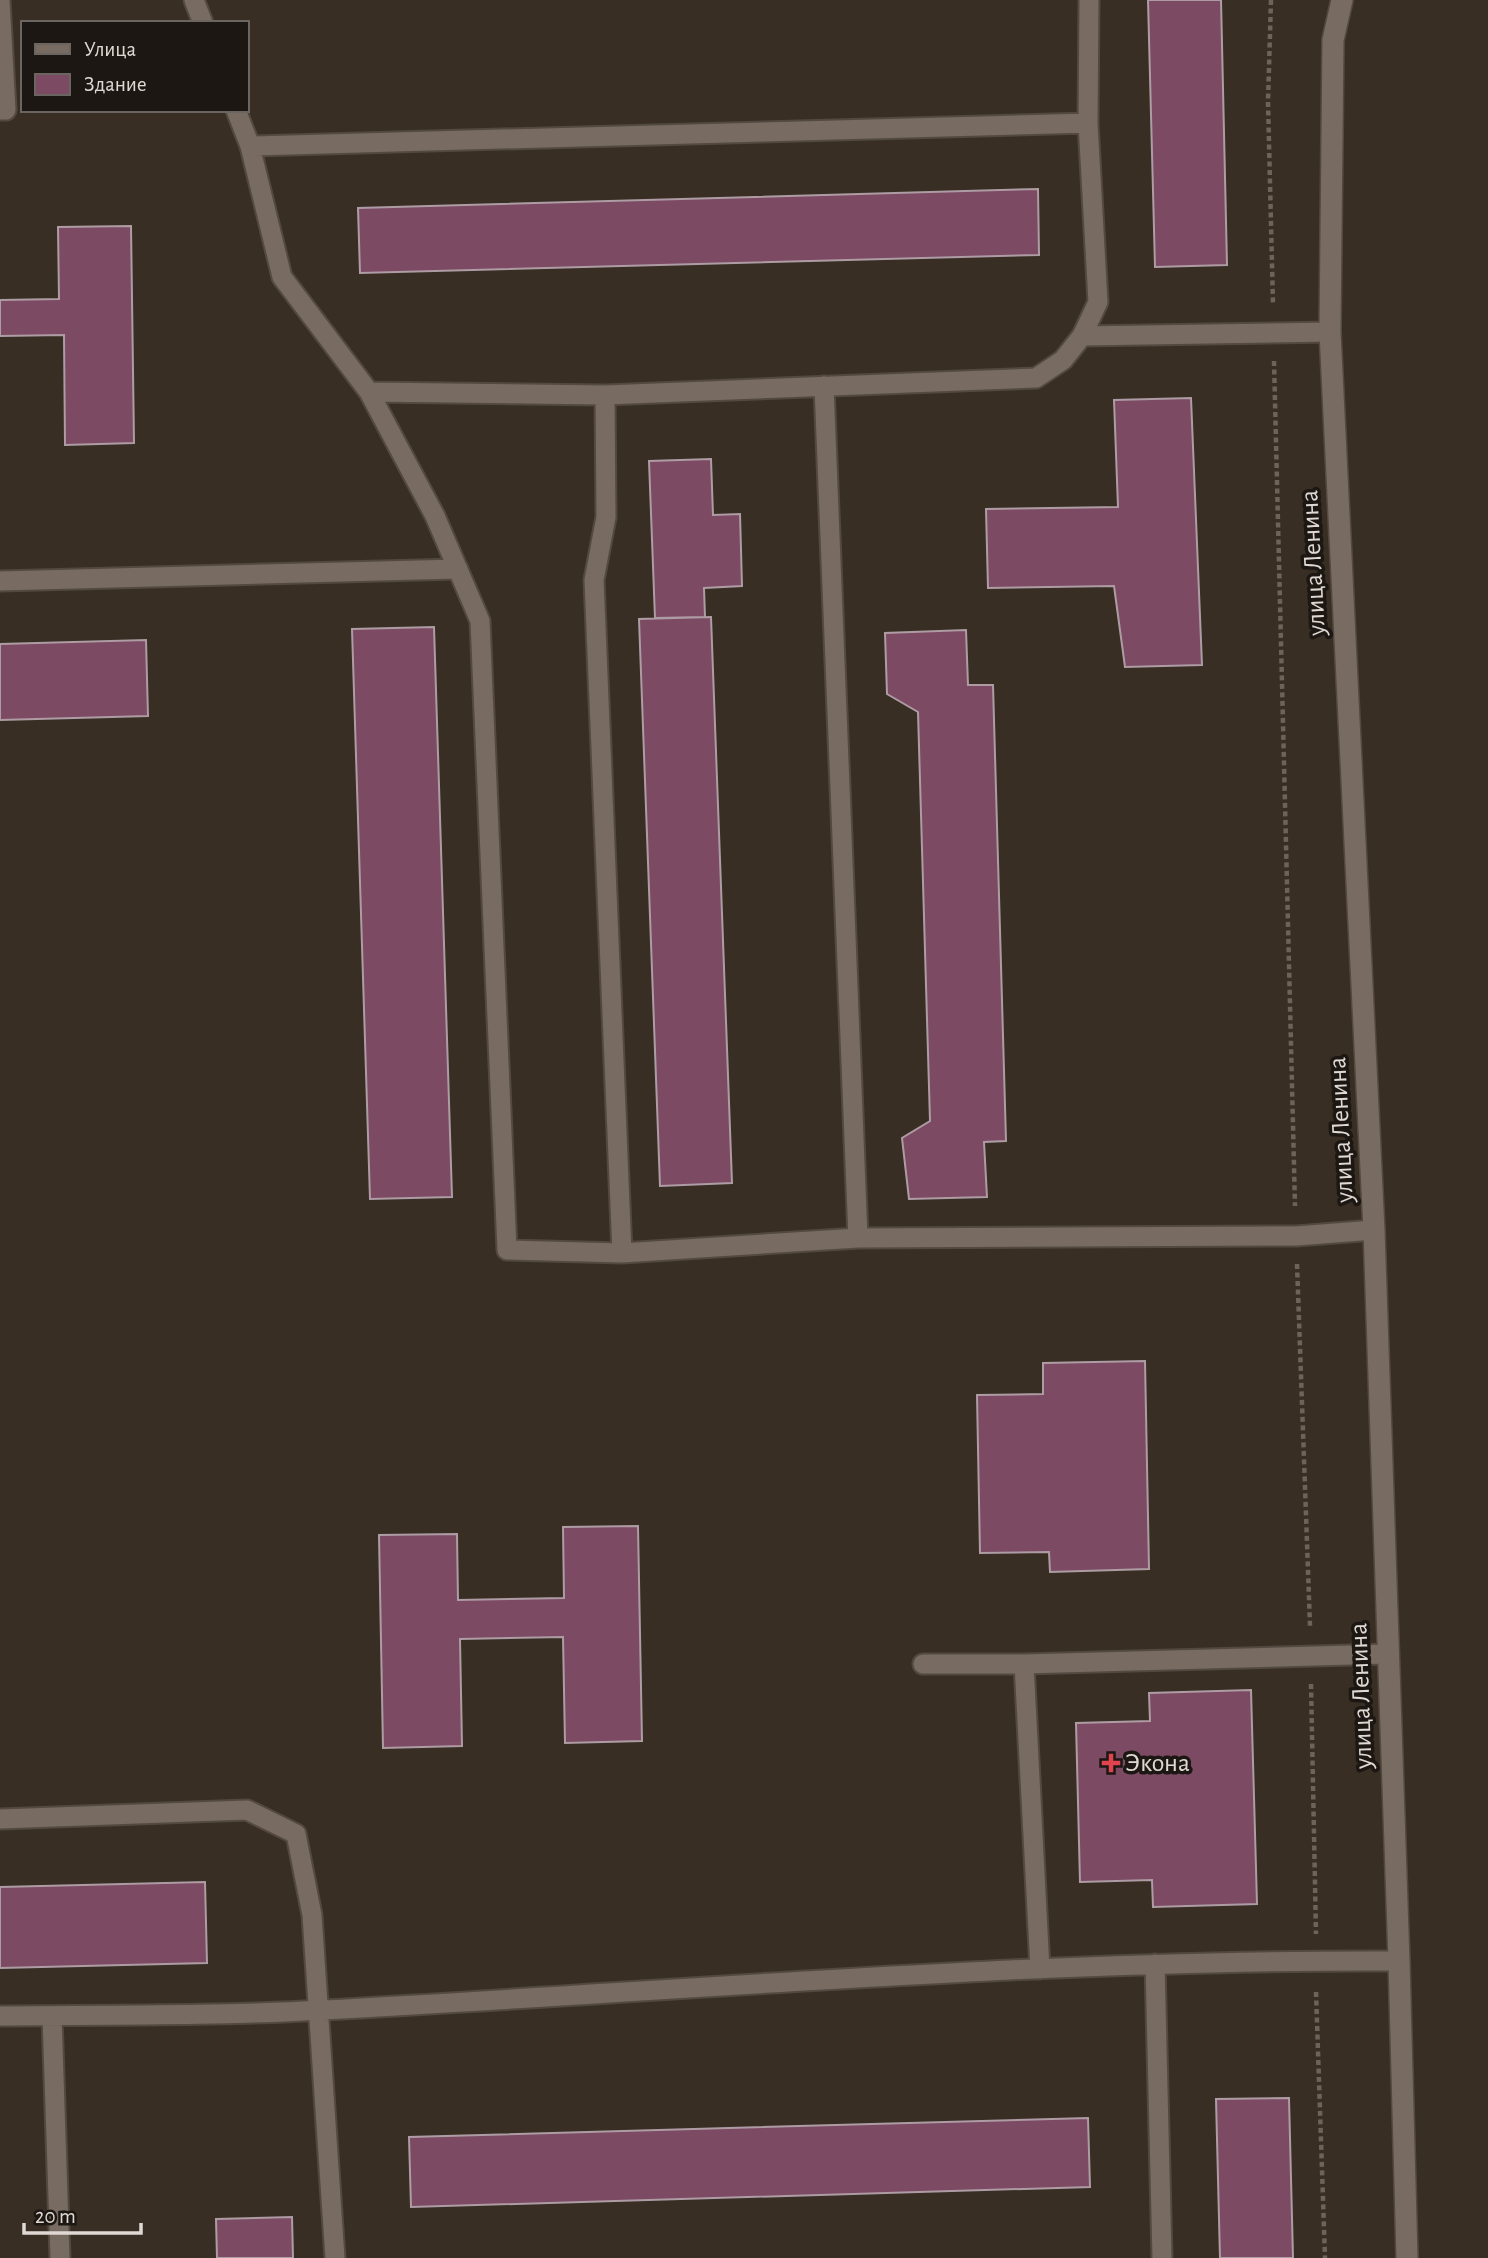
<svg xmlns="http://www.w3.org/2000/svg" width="1488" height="2258" font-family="'Alegreya Sans',sans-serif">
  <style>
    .building { fill: #7c4a62; stroke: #ae9ca4; stroke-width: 2 }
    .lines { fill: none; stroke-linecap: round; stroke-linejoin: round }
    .lane-casing { stroke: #524940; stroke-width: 23 }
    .secondary-casing { stroke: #524940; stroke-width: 24 }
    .path { stroke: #6c635a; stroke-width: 4.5; stroke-dasharray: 5 3.5; stroke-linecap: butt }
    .lane { stroke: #786b61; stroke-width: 19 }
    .secondary { stroke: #786b61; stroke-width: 21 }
    .health-dot { fill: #e0444e; stroke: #1c1713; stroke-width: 2.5 }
    .labels { text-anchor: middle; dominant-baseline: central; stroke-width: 7; stroke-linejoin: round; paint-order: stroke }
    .street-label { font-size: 26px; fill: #e0d9d3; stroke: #1c1713 }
    .poi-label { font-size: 26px; fill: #e0d9d3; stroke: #1c1713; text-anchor: start }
  </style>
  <rect width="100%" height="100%" fill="#382e24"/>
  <!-- building -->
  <path class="building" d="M1148 0H1221L1227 265 1155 267Z
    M1038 189 1039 255 360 273 358 208Z
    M131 226 134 443 65 445 64 335 0 336V300L59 299 58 227Z
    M1191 398 1202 665 1125 667 1114 586 988 588 986 509 1118 507 1114 400Z
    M711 459 713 515 740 514 742 586 704 588 705 617 655 618 649 461Z
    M711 617 732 1183 660 1186 639 619Z
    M434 627 452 1197 370 1199 352 629Z
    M966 630 968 685H993L1006 1141 984 1142 987 1197 909 1199 902 1138 930 1121 918 712 887 694 885 633Z
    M146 640 148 716 0 720V644Z
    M1145 1361 1149 1569 1050 1572 1049 1552 980 1553 977 1395 1043 1394V1363Z
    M638 1526 642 1741 565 1743 563 1637 460 1639 462 1746 383 1748 379 1535 457 1534 458 1600 564 1598 563 1527Z
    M1251 1690 1257 1904 1153 1907 1152 1880 1080 1882 1076 1723 1150 1721 1149 1693Z
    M205 1882 207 1963 0 1968V1887Z
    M1289 2098 1293 2258H1220L1216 2099Z
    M1088 2118 1090 2187 411 2207 409 2137Z
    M292 2217 293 2258H217L216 2219Z"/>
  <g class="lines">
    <defs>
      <path id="lane" d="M194 0 203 23
        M0 1 6 110H0
        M236 110 250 146
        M1088 123 1089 0
        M1082 336 1330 332
        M824 386 858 1238
        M369 392 605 395 1036 378 1063 360 1082 336 1098 302 1088 123 250 146 282 277 369 392 435 516 480 621 507 1250 622 1253 858 1238 1296 1236 1374 1230
        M605 395 606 517 594 580 622 1253
        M0 581 458 569
        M923 1664H1024
        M0 1819 247 1810 296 1834 312 1915 335 2258
        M1155 1964 1162 2258
        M1040 1969 1024 1664 1388 1654
        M0 2016C108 2015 216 2016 324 2010 682 1991 1041 1959 1399 1961
        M52 2016 60 2258"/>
      <path id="secondary" d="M1342 0 1333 40 1330 332 1374 1230 1399 1961 1407 2258"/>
    </defs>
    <!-- lane casing -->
    <use href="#lane" class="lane-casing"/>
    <!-- secondary casing -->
    <use href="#secondary" class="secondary-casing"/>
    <!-- path -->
    <path class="path" d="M1271 0 1268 102 1273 304
      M1274 361 1295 1206
      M1297 1264 1310 1626
      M1311 1684 1316 1934
      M1316 1992 1325 2258"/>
    <!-- lane -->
    <use href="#lane" class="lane"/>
    <!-- secondary -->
    <use href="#secondary" class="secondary"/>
  </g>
  <!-- markers -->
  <path class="health-dot" d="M1107.5 1752.5h7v7h7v7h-7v7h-7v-7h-7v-7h7z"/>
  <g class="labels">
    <!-- street labels -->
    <g class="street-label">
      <text transform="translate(1313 563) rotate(-93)">улица Ленина</text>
      <text transform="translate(1341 1130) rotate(-93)">улица Ленина</text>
      <text transform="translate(1361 1696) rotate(-92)">улица Ленина</text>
    </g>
    <!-- poi labels -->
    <g class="poi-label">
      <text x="1125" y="1763">Экона</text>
    </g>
  </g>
  <!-- legend -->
  <rect x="21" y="21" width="228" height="91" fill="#1c1713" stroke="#6a6560" stroke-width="2"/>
  <rect x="35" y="44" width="35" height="10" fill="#786b61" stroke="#6a6560" stroke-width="2"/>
  <text x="84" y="56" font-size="21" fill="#e0d9d3">Улица</text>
  <rect x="35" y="74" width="35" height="21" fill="#7c4a62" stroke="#6a6560" stroke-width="2"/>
  <text x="84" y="91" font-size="21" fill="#e0d9d3">Здание</text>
  <!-- scale -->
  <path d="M24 2223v10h117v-10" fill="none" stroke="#e0d9d3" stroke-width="3.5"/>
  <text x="35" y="2223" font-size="21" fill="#e0d9d3" stroke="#1c1713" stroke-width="5" paint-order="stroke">20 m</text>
</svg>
